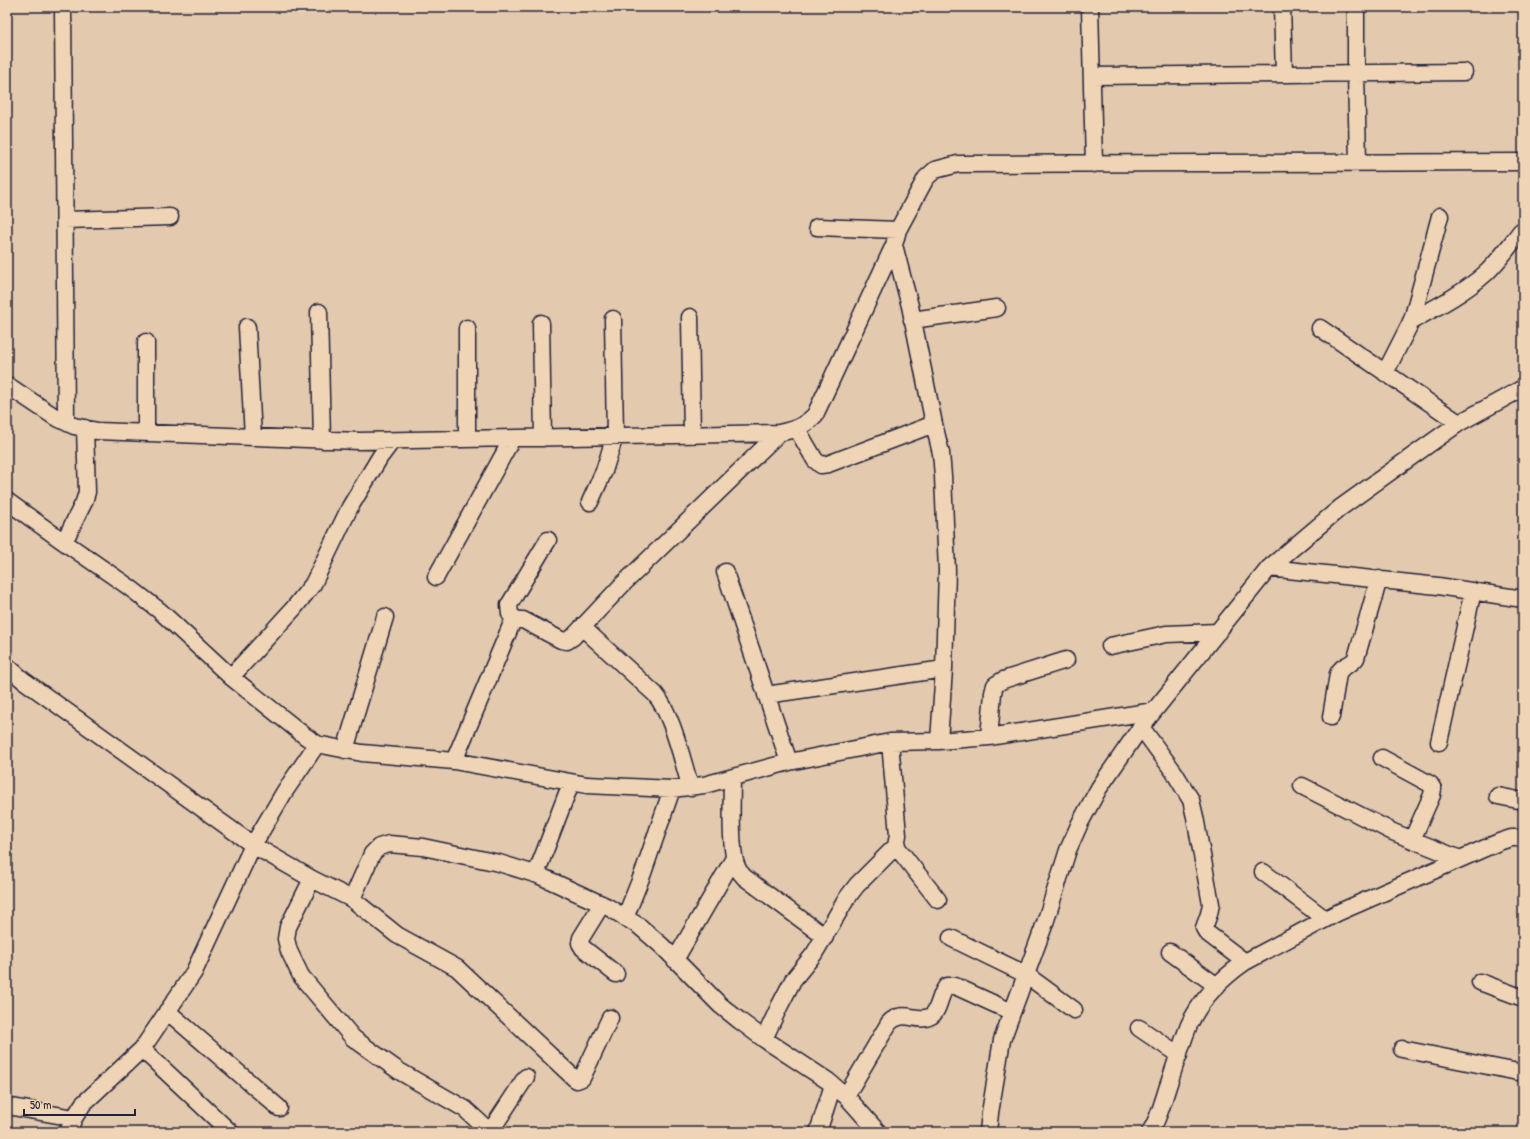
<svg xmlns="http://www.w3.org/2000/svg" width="1530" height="1139" font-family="'Patrick Hand',sans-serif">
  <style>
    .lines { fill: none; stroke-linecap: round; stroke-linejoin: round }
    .minor-casing { stroke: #22223b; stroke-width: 19 }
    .minor { stroke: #efd4b6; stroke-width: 16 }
  </style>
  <rect width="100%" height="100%" fill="#e3c9ae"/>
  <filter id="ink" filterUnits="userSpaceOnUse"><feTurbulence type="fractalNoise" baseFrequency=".025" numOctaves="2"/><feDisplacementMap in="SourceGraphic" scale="8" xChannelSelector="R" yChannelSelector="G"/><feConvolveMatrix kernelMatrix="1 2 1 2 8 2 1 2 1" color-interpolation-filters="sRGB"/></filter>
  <g filter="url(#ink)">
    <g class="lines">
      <defs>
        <path id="minor" d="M63 7 66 422
          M1090 7 1094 164
          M1282 7 1284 74
          M1356 7V73L1358 162
          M1092 76 1464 72
          M65 220 170 217
          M817 227 898 230
          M894 245 910 306 934 424 941 453 943 476 947 571 944 669 939 741
          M319 312 322 440
          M690 317 692 435
          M912 320 997 308
          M1411 321C1437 307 1464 293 1486 273 1499 261 1510 245 1521 231
          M541 323 543 438
          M247 327 253 437
          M467 328V439
          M1320 328 1459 423
          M146 342V433
          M1385 373 1412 320 1440 216
          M7 385 55 417 74 426 97 431 359 441 779 433C796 429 803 427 815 415L894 245 898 230 926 178 935 170 958 164 1523 162
          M797 429 815 460 821 465 828 464 934 424
          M7 501 64 542 129 587 160 611 231 677 305 736 317 744 362 753 454 761 587 785 672 789 704 785 789 762 890 742 939 741 989 737 1154 711
          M590 502 604 471 615 436 613 319
          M64 542 84 502 87 492 85 428
          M1269 568 1438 586 1523 599
          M725 572 789 762
          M436 577 512 439
          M517 620 510 614 509 605 548 540
          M582 627 655 694C673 715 682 761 691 788
          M1110 646 1166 634 1218 632
          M7 666 23 680 253 845 312 879 352 899 397 935 457 968 574 1078 577 1080 582 1078 610 1018
          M231 677 294 608 313 584 350 507 380 457 392 441
          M766 695 944 669
          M1331 717 1338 674C1341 665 1351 666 1356 658L1379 579
          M1141 727 1174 772 1191 800 1195 817 1211 904 1209 914 1204 928 1207 933 1245 962
          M989 737 993 693 995 685 1003 680 1066 660
          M1439 742 1473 591
          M345 750 385 617
          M1382 758 1430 784 1433 789 1432 795 1412 840
          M454 761 512 623 517 620H523L561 640 567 641 573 637 622 585 779 433
          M732 778C732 798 729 854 738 869 739 872 742 874 744 877L825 937
          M1302 786 1393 832 1460 859
          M1498 796 1523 801
          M896 846 938 900
          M1263 872 1325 919
          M536 874 571 783
          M312 879 288 927 286 939 289 951 301 976 353 1038 399 1071 465 1109 490 1132
          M352 899 372 854 379 847 389 844 423 847 499 863 538 875 608 907 639 926 662 946 720 1005 740 1021 764 1039 828 1081 846 1096 878 1132
          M602 904 581 938 580 943 583 948 616 974
          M625 918 643 873 672 789
          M951 938 1025 974 1074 1010
          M1170 952 1217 986
          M675 960 734 858
          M1480 982 1523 998
          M167 1011 279 1108
          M1139 1028 1179 1055
          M764 1039 780 1005 793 980 814 954 847 898 857 885 896 846 898 835 890 742
          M142 1049 230 1132
          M1402 1049 1523 1073
          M846 1096 889 1023C903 1008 918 1024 931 1016 940 1010 939 994 947 986H955L1012 1012
          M7 1106 74 1118
          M68 1132 74 1118 83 1104 142 1049 194 972 253 845 285 791 317 744
          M490 1132 526 1077
          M818 1132 833 1085
          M988 1132 990 1113 1002 1040 1045 923 1068 850 1080 823 1099 788 1141 727 1269 568 1340 508 1418 452 1459 423 1523 388
          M1150 1132C1159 1119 1163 1101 1168 1086 1175 1066 1181 1045 1189 1025 1201 999 1222 978 1245 962L1337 913 1499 842 1511 838H1523"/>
      </defs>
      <!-- minor casing -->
      <use href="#minor" class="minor-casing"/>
      <!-- minor -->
      <use href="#minor" class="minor"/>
    </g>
  </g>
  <!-- margin -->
  <rect width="1530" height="1139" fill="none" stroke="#efd4b6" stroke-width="24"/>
  <rect x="12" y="12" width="1506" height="1115" fill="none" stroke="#22223b" stroke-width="1.5" filter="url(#ink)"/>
  <!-- scale -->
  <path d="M24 1109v6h111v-6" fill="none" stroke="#22223b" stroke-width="2"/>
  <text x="30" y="1109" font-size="12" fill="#22223b" stroke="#efd4b6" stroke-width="3" paint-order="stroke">50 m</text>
</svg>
